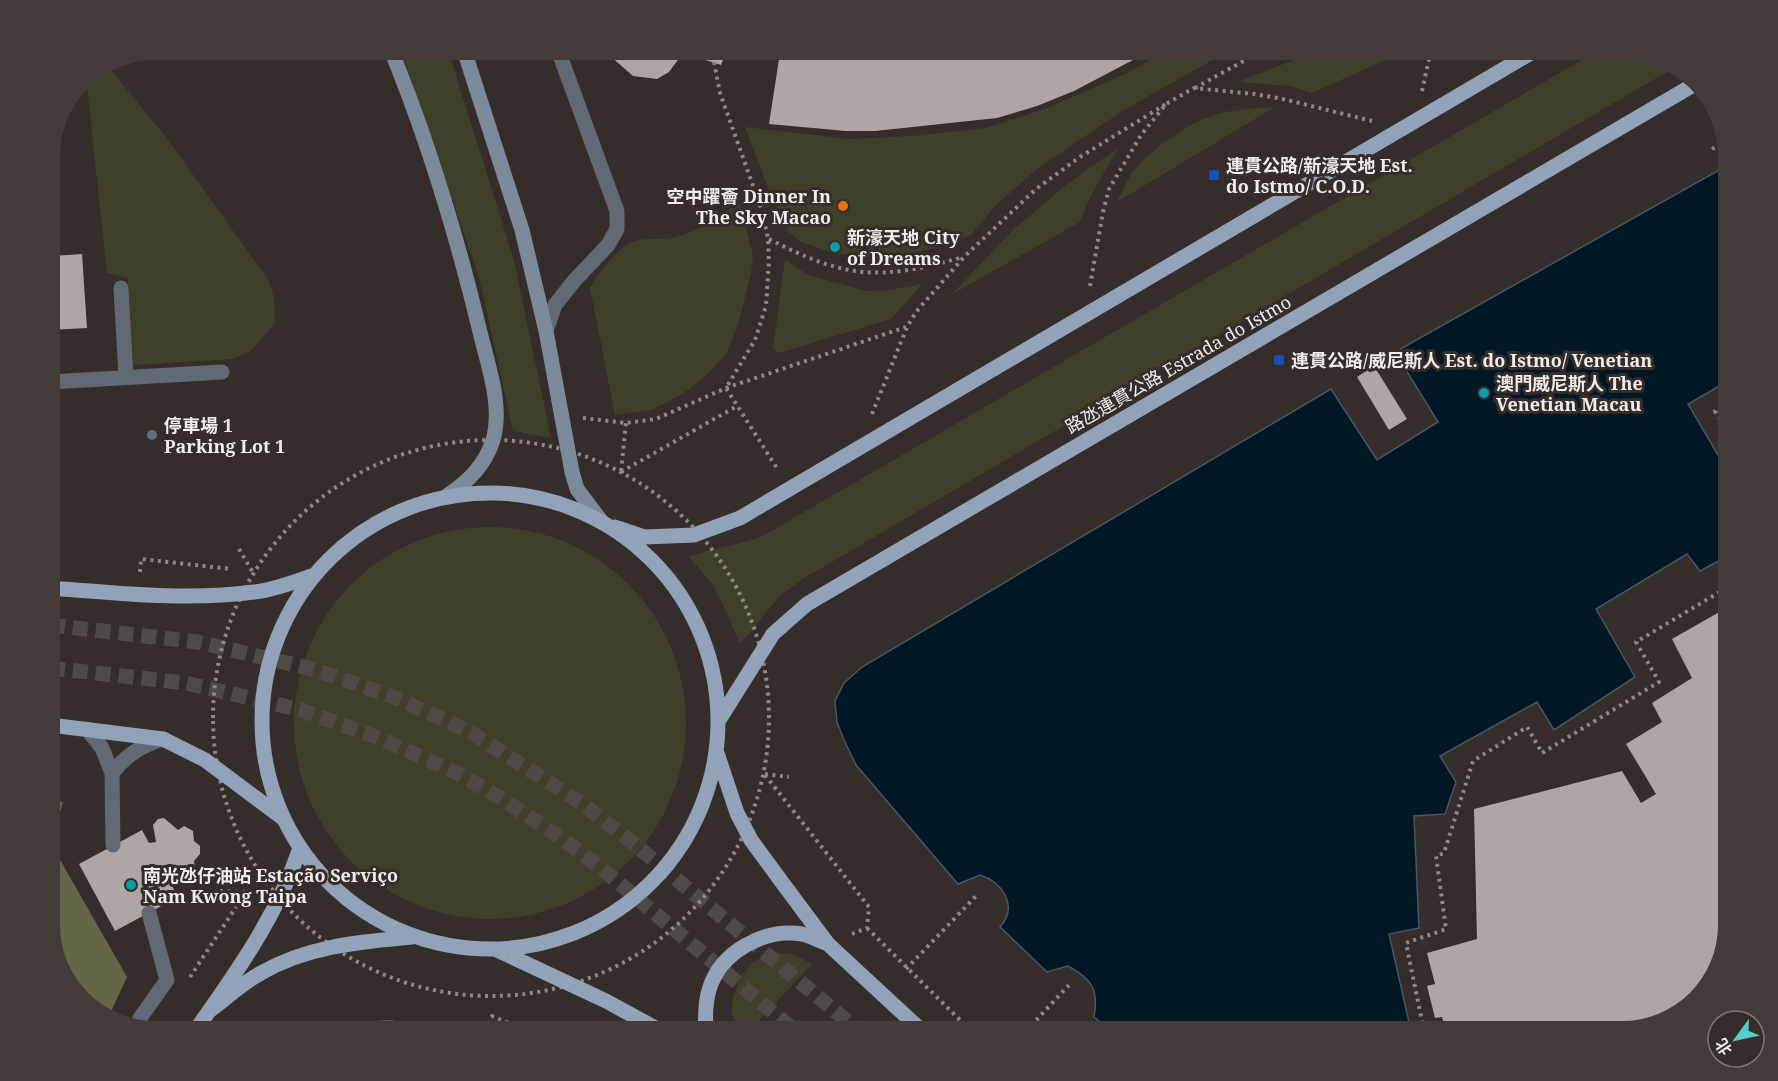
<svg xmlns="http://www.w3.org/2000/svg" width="1778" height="1081" font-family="'Noto Serif','Noto Sans SC',serif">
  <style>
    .green { fill: #3e402a }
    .forest { fill: #646648 }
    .water { fill: #001726; stroke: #485761; stroke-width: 1.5 }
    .building { fill: #aea6a2 }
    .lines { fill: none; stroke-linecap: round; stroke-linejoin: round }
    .primary-tunnel { stroke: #504a47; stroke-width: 15; stroke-dasharray: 15 8; stroke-linecap: butt }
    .path { stroke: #8f8986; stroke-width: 4; stroke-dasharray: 3 4.5; stroke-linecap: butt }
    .lane { stroke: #616974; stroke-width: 15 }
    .secondary { stroke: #7c899b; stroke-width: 15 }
    .primary { stroke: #91a2b9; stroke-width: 15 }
    .transit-dot { fill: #1a4fb4; stroke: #342d2a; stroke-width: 2 }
    .food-dot { fill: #e8710a; stroke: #342d2a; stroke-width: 2 }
    .culture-dot { fill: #0f9aa8; stroke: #342d2a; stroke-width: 2 }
    .service-dot { fill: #5c6f8a; stroke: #342d2a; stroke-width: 2 }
    .labels { text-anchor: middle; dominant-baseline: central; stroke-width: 6; stroke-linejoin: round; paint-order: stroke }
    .poi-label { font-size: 18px; font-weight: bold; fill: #f1ecea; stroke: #342d2a; text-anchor: start }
    .street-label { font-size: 18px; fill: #f1ecea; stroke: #342d2a }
  </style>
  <rect width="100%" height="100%" fill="#342d2a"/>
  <!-- green -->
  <path class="green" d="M401 50H448L514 260 551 438 513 431 479 277Z
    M1167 50H1230L1124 110 1038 168 995 206 971 235 945 245 907 255 869 258 833 253 801 242 789 232 772 198 745 127 850 139 911 136 986 128 1050 107 1129 72Z
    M1319 50H1408L1312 93 1290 86 1238 82Z
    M1599 50H1622L1677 66 801 580 780 596 740 644 725 609 711 582 689 557C712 548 737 545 761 537Z
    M106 64 169 141 269 281 274 298 275 323 251 351 233 359 133 365 128 278 107 273 86 77Z
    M1275 107 1117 202C1122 193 1126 182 1132 173 1150 150 1191 120 1220 113 1238 109 1256 108 1275 107Z
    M1118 148 1088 201 1080 222 951 295 1014 229 1066 185Z
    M739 202 753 255 751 273 739 321 727 353 705 377 682 394 654 409 615 415 590 288C599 273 619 244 638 240 650 238 663 240 675 237 699 232 719 216 739 202Z
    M785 260 808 275 867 291 889 290 922 284 891 319 779 353 773 348Z
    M294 723a196 196 0 1 1 392 0a196 196 0 1 1-392 0Z
    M774 952 793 954 812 964 750 1031H741C736 1025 732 1017 732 1010 732 995 741 972 753 963 759 958 767 955 774 952Z"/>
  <!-- forest -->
  <path class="forest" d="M50 799 63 802 51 844 127 977 108 1018 102 1017 64 978 50 932Z
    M391 1020 438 1031H321L338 1023Z"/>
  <!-- water -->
  <path class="water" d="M1728 165V381L1688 404 1728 472V556L1700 571 1687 554 1596 609 1635 677 1554 730 1537 702 1440 756 1456 782 1445 814 1414 816 1419 928 1389 934 1411 1031H1112L1094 1017C1099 990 1092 979 1068 966L1047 972 1000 927C1019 906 1002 882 980 875L958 884 856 765 844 740 837 722 835 701 844 683 862 667 1331 389 1377 460 1438 422 1395 352Z"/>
  <!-- building -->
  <path class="building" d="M607 50H727L721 65 683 53 669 72 657 79 633 76 609 55Z
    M746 50H1152L1074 91 1037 106 997 118 875 131H846L769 124 779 59Z
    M51 239 53 256 82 254 87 328 50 330V240Z
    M1374 366 1407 419 1389 430 1357 377Z
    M1728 607V925L1714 978 1675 1017 1622 1031H1446L1442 1017 1435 1018 1427 986 1435 984 1427 953 1477 939 1474 809 1622 771 1641 803 1656 794 1626 744 1662 722 1652 703 1692 678 1672 639Z
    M164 818 178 830 184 826 193 831 194 841 200 846V854L194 861 196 876 192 881 187 882 179 879 174 870 166 874 178 897 115 931 79 864 142 830 149 843 156 842 153 825 158 819Z"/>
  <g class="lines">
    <!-- primary-tunnel -->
    <path class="primary-tunnel" d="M50 625 198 642 316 670 396 698 472 733 581 803 633 843 859 1031
      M50 668 186 683 301 710 376 737 453 771 499 797 557 835 601 868 795 1031"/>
    <!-- path -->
    <path class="path" d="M714 62 720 93 762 211 768 239 769 261 766 306 755 340 726 388 778 470
      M1195 88 1258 53 1269 50
      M1422 91 1431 50
      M1712 149 1726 141
      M769 239C846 279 880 281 963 257
      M1090 286 1103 212 1109 189 1141 135 1166 104 1194 88 1254 94 1283 99 1372 121
      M1728 403 1715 411 1728 432
      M872 414 907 327 916 312 964 257 1036 189 1080 157 1166 104
      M583 418 626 423 656 419 726 388 906 327
      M213 718a278 278 0 1 1 556 0a278 278 0 1 1-556 0Z
      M621 471 626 423
      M621 472 737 406
      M239 549 252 571
      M140 572 141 559 231 569
      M765 774 789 777
      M765 775 869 907 867 928 852 934
      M220 891 246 892
      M867 928 971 1031
      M906 969 978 894
      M190 977 236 907
      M487 1031 492 1016 528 1031
      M1026 1031 1070 984
      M1424 1031 1406 943 1446 929 1436 856 1444 853 1473 761 1527 727 1542 753 1659 682 1636 642 1728 587"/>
    <!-- lane -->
    <path class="lane" d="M121 288 126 377
      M546 331 555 305 574 281 608 245 617 229V211L558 50
      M50 382 222 372
      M87 729 102 748 112 773 113 845
      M112 773C128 754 139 747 163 739
      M141 1028 140 1018 167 980 149 913"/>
    <!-- secondary -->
    <path class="secondary" d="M391 50C428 141 457 236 480 332 488 366 503 406 493 440 485 465 469 481 448 495
      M464 50 522 230 546 331 572 472 577 489 602 522"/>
    <!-- primary -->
    <path class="primary" d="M262 721a228 228 0 1 1 456 0a228 228 0 1 1-456 0Z
      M615 527 645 537 694 535 740 518 1536 50
      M50 588C117 593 187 601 254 592 274 590 293 582 312 576
      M719 720 773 634 807 604 1695 84
      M50 725 163 739 205 760 284 819
      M717 753 737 813 751 840 784 885 828 944 922 1031
      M497 950 606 1001 661 1031
      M209 1011C226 999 242 983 261 973 308 946 359 942 412 937
      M195 1031C236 973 277 916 300 848
      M706 1031C705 1017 705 1004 709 990 720 952 764 928 802 934 810 936 820 941 828 944"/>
  </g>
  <!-- markers -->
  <g class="transit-dot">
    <rect x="1208" y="169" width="12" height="12" rx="3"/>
    <rect x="1273" y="354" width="12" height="12" rx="3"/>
  </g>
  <circle class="food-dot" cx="843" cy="206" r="6"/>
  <g class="culture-dot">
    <circle cx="835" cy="247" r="6"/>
    <circle cx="1484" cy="393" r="6"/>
    <circle cx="131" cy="885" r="6"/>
  </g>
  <circle class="service-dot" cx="152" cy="435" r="6"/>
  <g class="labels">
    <!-- poi labels -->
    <g class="poi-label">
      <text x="1226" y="165">連貫公路/新濠天地 Est.<tspan x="1226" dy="21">do Istmo/ C.O.D.</tspan></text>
      <text x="831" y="196" text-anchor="end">空中躍薈 Dinner In<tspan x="831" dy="21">The Sky Macao</tspan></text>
      <text x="847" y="237">新濠天地 City<tspan x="847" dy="21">of Dreams</tspan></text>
      <text x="1291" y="360">連貫公路/威尼斯人 Est. do Istmo/ Venetian</text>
      <text x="1496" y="383">澳門威尼斯人 The<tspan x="1496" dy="21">Venetian Macau</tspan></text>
      <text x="164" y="425">停車場 1<tspan x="164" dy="21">Parking Lot 1</tspan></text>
      <text x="143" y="875">南光氹仔油站 Estação Serviço<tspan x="143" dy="21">Nam Kwong Taipa</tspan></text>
    </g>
    <!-- street labels -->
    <g class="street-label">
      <text transform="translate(1178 364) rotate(-30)">路氹連貫公路 Estrada do Istmo</text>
    </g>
  </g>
  <!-- crop -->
  <path d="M0 0H1778V1081H0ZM156 60H1622A96 96 0 0 1 1718 156V925A96 96 0 0 1 1622 1021H156A96 96 0 0 1 60 925V156A96 96 0 0 1 156 60Z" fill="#433c39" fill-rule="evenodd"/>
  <!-- north arrow -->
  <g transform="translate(1736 1039) rotate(237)"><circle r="28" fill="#342d2a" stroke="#807977" stroke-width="1.5"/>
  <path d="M0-4.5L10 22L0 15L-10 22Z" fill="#54cdc6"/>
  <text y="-9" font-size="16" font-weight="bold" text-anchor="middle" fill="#f1ecea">北</text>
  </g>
</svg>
